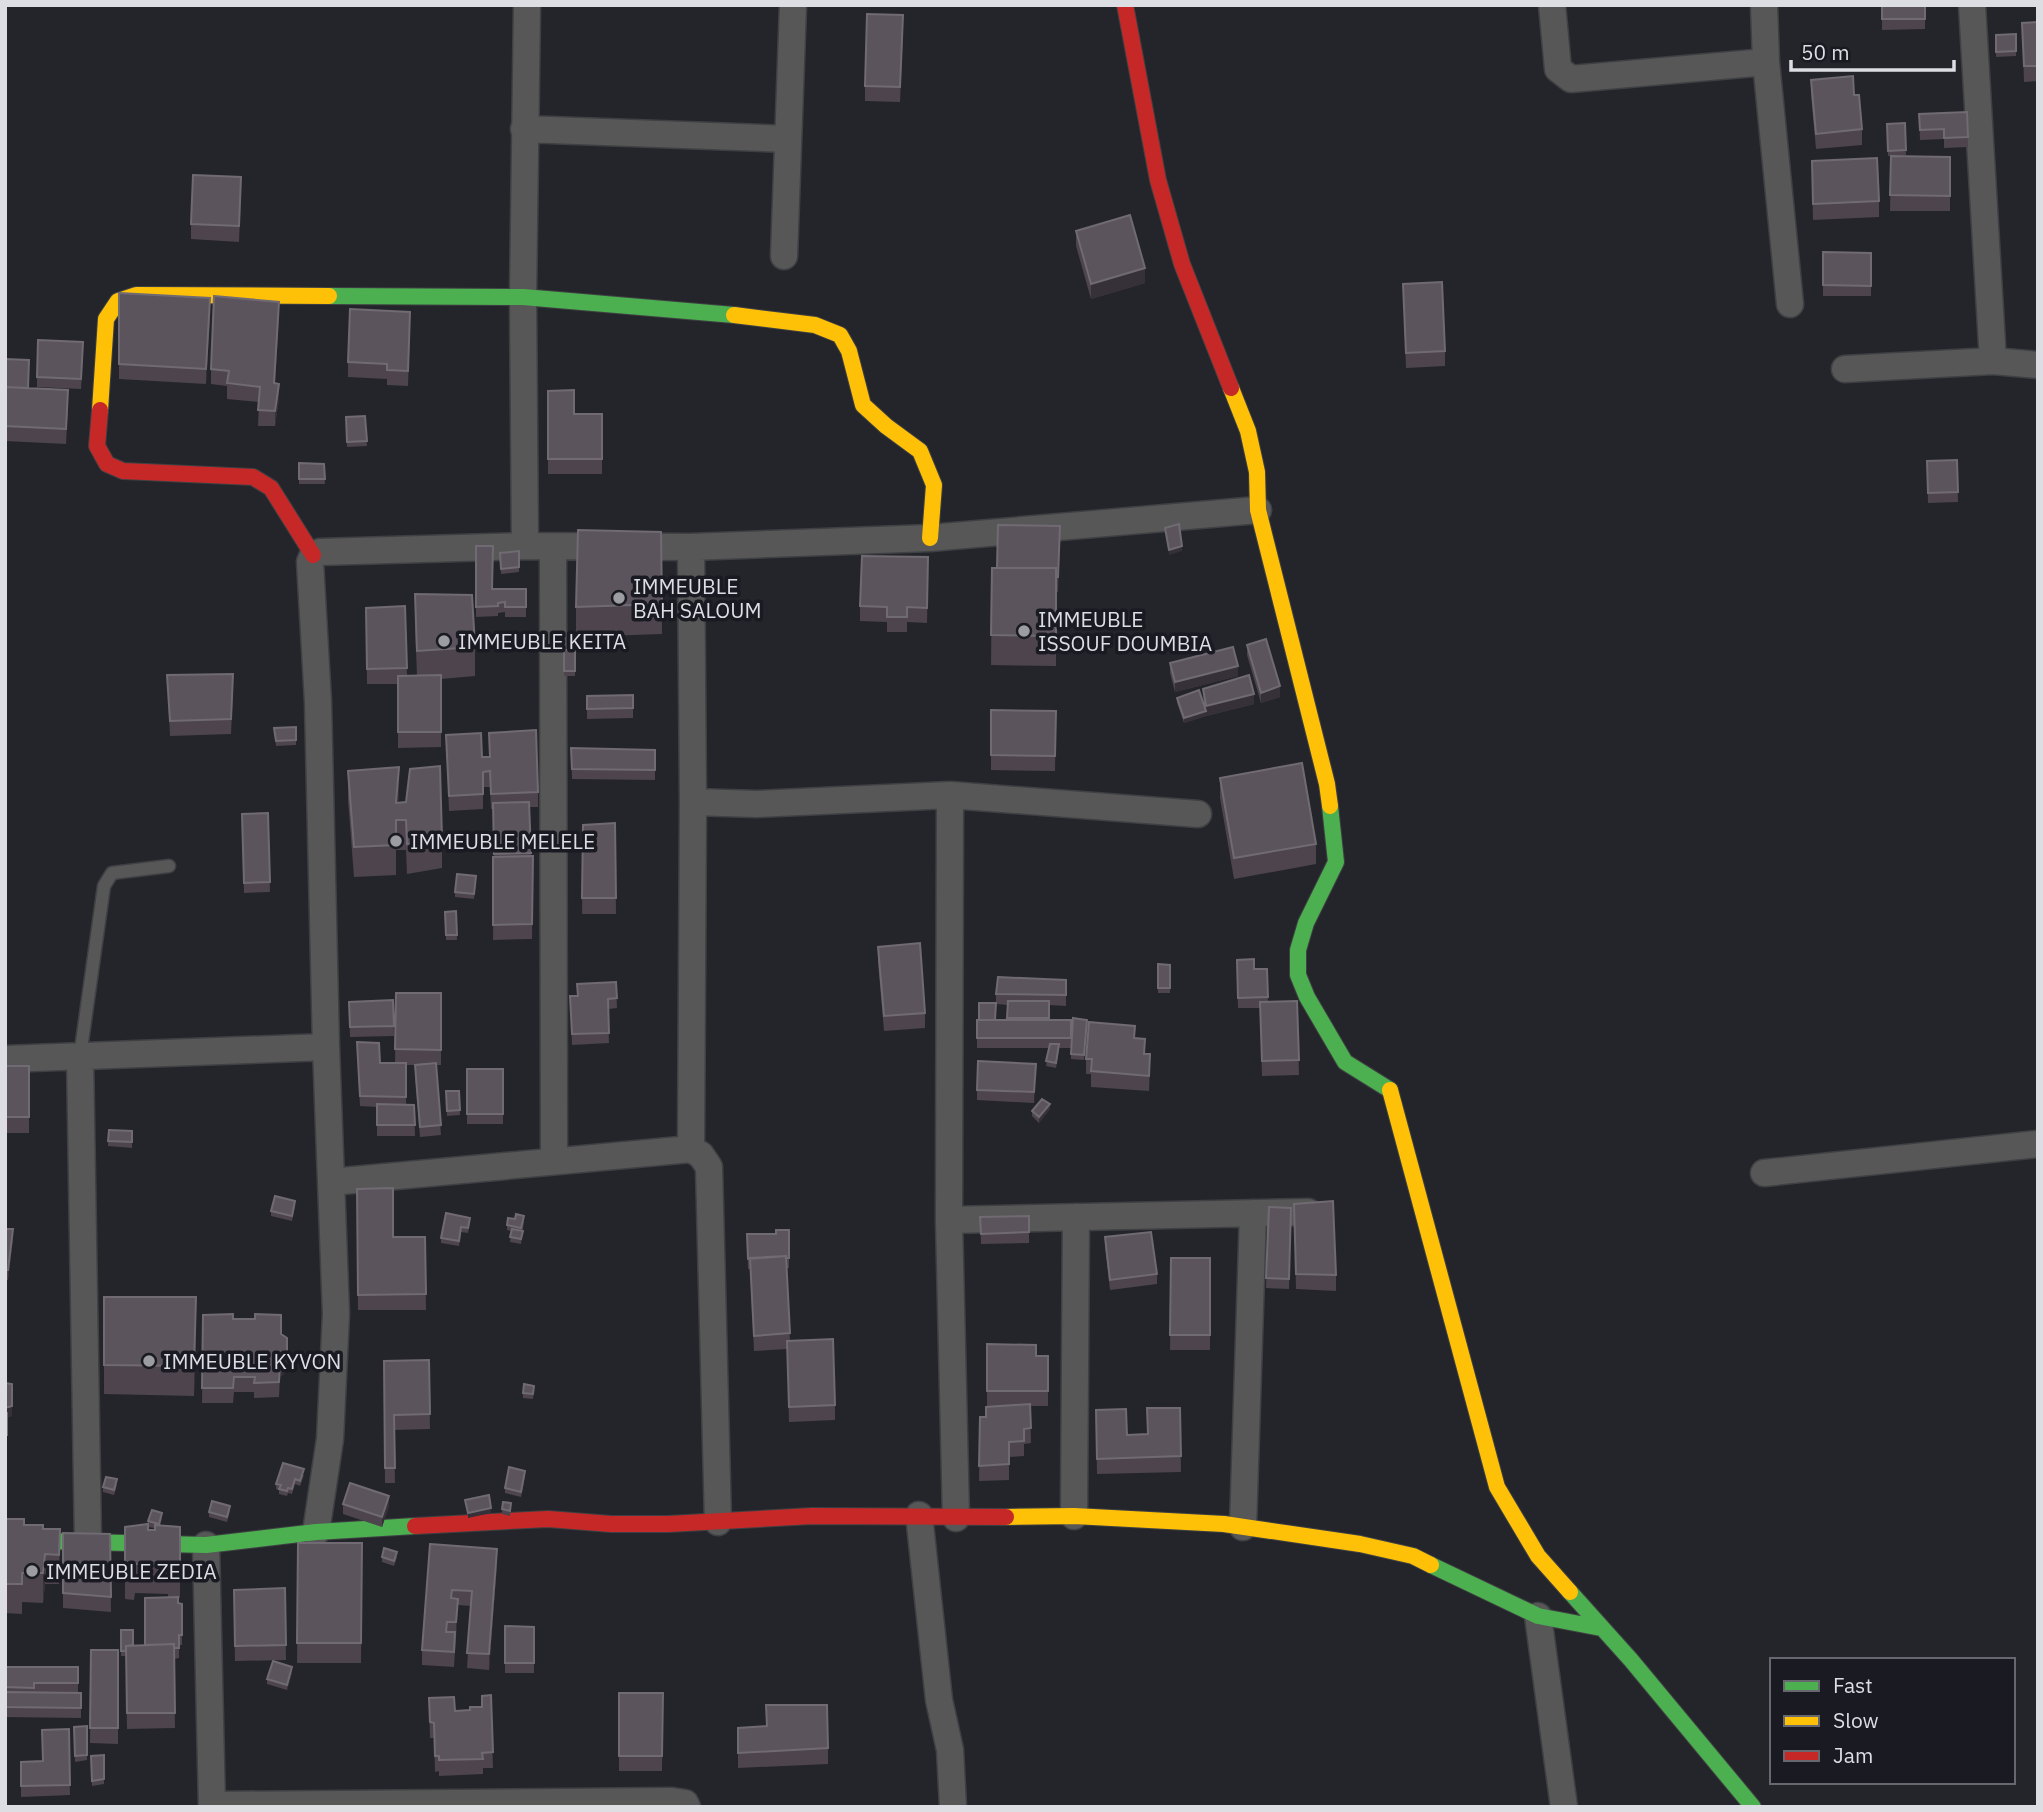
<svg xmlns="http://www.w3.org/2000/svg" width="2043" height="1812" font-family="'IBM Plex Sans',sans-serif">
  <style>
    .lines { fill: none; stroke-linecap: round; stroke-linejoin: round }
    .lane-casing { stroke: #3f4043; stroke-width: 15 }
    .street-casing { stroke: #3f4043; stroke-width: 29 }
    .fast-casing { stroke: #3f4043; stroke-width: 18 }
    .slow-casing { stroke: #3f4043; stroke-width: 18 }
    .jam-casing { stroke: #3f4043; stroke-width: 18 }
    .lane { stroke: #575757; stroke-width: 12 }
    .street { stroke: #575757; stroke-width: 26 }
    .fast { stroke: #4caf50; stroke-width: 16 }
    .slow { stroke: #ffc107; stroke-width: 16 }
    .jam { stroke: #c62828; stroke-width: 16 }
    .wall { fill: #4d444d; fill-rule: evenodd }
    .shaded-wall { fill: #363038 }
    .building { fill: #5c545d; stroke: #706a72; stroke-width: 2 }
    .poi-dot { fill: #9c9da2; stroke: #191a22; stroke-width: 2.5 }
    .labels { text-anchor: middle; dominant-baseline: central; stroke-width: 7; stroke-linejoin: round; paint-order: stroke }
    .poi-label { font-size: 21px; fill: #dddee3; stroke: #191a22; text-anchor: start }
  </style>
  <rect width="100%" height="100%" fill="#24252a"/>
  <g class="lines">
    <defs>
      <path id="lane" d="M80 1056 104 886 112 873 169 866"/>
      <path id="street" d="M527 5 523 297 525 546 691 547 930 538 1258 510
        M1552 5 1558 69 1571 79 1766 62
        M1764 5 1766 62 1790 304
        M1972 5 1993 361
        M524 129 788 139
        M784 256 793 5
        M1845 369 1993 361 2038 365
        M553 547 554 1160
        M691 547 693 802 691 1149
        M950 795 949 1220 956 1518
        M693 802 757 804 950 795 1198 814
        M80 1056 88 1543
        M5 1059 326 1047
        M1764 1173 2038 1144
        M331 1182 691 1149 701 1155 709 1167 718 1522
        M949 1220 1308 1212
        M919 1515 939 1700 950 1750 953 1807
        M1074 1516 1076 1217
        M1243 1527 1253 1213
        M316 1532 330 1439 336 1314 326 1047 318 702 310 562 313 555 320 552 525 546
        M206 1545 212 1807
        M1538 1616 1564 1807
        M212 1805 672 1801 685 1803 687 1807"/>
      <path id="fast" d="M329 296 523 297 734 315
        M1330 806 1336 862 1306 923 1298 950V975L1307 997 1345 1062 1390 1090
        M5 1540 206 1545 316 1532 415 1526
        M1431 1565 1538 1616 1601 1628
        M1570 1592 1631 1660 1753 1807"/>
      <path id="slow" d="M734 315 815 325 840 335 849 351 863 405 886 426 920 451 934 485 930 538
        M1231 388 1248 431 1257 472 1258 510 1327 784 1330 806
        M100 410 106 319 118 301 136 295 329 296
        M1390 1090 1497 1487 1538 1556 1570 1592
        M1006 1517 1074 1516 1224 1524 1360 1544 1413 1556 1431 1565"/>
      <path id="jam" d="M1125 5 1158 180 1182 264 1231 388
        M100 410 97 446 107 464 123 471 253 477 271 488 313 555
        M415 1526 548 1519 611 1524H668L812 1516 1006 1517"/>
    </defs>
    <!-- lane casing -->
    <use href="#lane" class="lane-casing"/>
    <!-- street casing -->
    <use href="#street" class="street-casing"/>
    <!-- fast casing -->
    <use href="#fast" class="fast-casing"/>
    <!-- slow casing -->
    <use href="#slow" class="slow-casing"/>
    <!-- jam casing -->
    <use href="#jam" class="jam-casing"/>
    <!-- lane -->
    <use href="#lane" class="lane"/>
    <!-- street -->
    <use href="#street" class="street"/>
    <!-- fast -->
    <use href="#fast" class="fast"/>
    <!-- slow -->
    <use href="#slow" class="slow"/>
    <!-- jam -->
    <use href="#jam" class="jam"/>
  </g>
  <!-- wall -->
  <path class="wall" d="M1882 5H1925V29L1882 30Z
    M2038 22V81L2024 82 2022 23Z
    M903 30 900 102 865 101V86Z
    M2016 34V56L1996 57V35Z
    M1811 80 1854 95 1862 129V145L1816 149 1811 95Z
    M1967 112 1968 147 1944 148V139L1920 140 1919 114Z
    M1905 123 1906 155 1888 156 1887 124Z
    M1891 156 1950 157V211H1890Z
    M1812 176 1879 201V217L1813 220Z
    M241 193 239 242 191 239V224Z
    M1076 231 1145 283 1091 299 1076 246Z
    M1823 252 1871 253V296H1823Z
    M1403 284 1445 351V366L1406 368Z
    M119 293 210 313 206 384 119 379Z
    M279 317 275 383 279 399 275 426H258L259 402 227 399V386L211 384V369Z
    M410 327 408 386 387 385V379L348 377V362Z
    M83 352 81 389 37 387V377Z
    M5 359 28 388 68 405 66 444 5 441Z
    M548 391 574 414H602V474H548Z
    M365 416 367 446 347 447 346 417Z
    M1957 460 1958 502 1928 503 1927 461Z
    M299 463 324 464 325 484H299Z
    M1060 526 1058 592H1056V666L991 665 992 568H997Z
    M661 532 662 634 576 637V607Z
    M476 546 492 589H526V617H505V612L498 613V616L476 617Z
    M519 551V572L501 574 500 553Z
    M928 573 927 623 907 622V632H887V622L860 621V606Z
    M415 594 475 647V676L441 679V747L398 748V684H367L366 608 405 606 407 676H417L415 624Z
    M1247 645 1280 697 1261 703 1247 655Z
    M564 650H575V676H564Z
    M1170 663 1238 676 1175 692 1170 673Z
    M167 675 233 690 231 734 170 736Z
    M1203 689 1254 704 1206 716 1184 723 1177 703V698L1204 707Z
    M633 695V718L587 719V696Z
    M991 710 1056 711 1055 771 991 770Z
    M296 727V745L276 746 274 728Z
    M489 733 538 792V807H529L531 856H533L532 939 493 940 494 857 493 809H491L490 787H483V809L449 811 446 735 482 757H489Z
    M571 748 655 750V780L572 779Z
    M348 771 399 797 398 803 442 839V868L407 874 406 850H396V875L354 877 348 800Z
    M1220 778 1316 844V864L1234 879 1220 798Z
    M268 813 270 892 244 893 242 814Z
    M615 823 616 914H582L583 825Z
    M476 881 474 899 455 897V892Z
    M456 911 457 940H446L445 912Z
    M878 947 925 1013V1028L884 1031 878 962Z
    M1237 960 1254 969H1267L1268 1002 1297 1001 1299 1075 1262 1076 1260 1008H1238Z
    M1158 964 1170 965V993H1158Z
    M1066 980V1006L1049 1005V1020H1071V1048H1059L1056 1068 1046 1066 1049 1048H977V1020H979L996 1003V994ZM996 1004 1008 1005 1007 1020H996Z
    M616 982 617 1008 608 1009 609 1043 572 1045 570 996H577Z
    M396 993H441V1065H436L441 1135 420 1137 415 1075V1065H417H406V1105H414L415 1136H377V1107L360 1106 357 1052 380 1063H395Z
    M393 1000 394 1036 350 1037 349 1002Z
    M1087 1025 1084 1060 1071 1059V1054Z
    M1135 1038 1145 1054 1150 1069 1149 1091 1091 1087V1074H1086V1059Z
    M1036 1064 1034 1103 977 1100V1090Z
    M5 1066H29V1133H5Z
    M467 1069H503V1124H467Z
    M446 1091H459L460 1115 447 1116Z
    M1050 1109 1039 1123 1032 1116V1111Z
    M132 1131V1148L108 1146V1141Z
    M357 1189 393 1237H425L426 1310H358Z
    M1294 1204 1336 1275V1291L1296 1289Z
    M295 1206 292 1221 271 1216V1211Z
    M1269 1207 1291 1208 1289 1289 1266 1288Z
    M1029 1216V1243L981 1244 980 1217Z
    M524 1221 521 1244 510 1242 511 1231 507 1230V1225Z
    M470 1223 468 1233 461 1232 459 1246 441 1243V1238Z
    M5 1229 13 1239 8 1280H5Z
    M789 1230V1268H786L790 1341 835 1405V1420L789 1422 787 1349 754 1351 750 1269H748L747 1234H776Z
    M1105 1237 1157 1274V1284L1110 1290 1105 1247Z
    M1171 1258H1210V1350H1170Z
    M104 1297 196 1326 194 1396 104 1394Z
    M203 1315 281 1334 287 1371 280 1377 279 1397 254 1398V1392H234L233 1403H202Z
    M987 1344 1036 1356H1048V1406H1030L1031 1443 1024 1444V1456L1009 1457V1480L979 1481 980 1417H986L1001 1406H987Z
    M429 1360 430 1429 394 1430 395 1483H385L384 1361Z
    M5 1383 12 1416 7 1417V1445H5Z
    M534 1391 533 1399 523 1398V1393Z
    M1147 1408H1180L1181 1472 1097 1474 1096 1410 1127 1435 1147 1434Z
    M304 1475 300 1486 295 1484 292 1494 288 1493 287 1496 279 1494V1490L276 1489V1484Z
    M525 1476 521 1497 505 1493V1488Z
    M117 1485 114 1495 103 1492V1487Z
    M343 1504 389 1506 382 1527 343 1514Z
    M511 1508 510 1516 502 1514V1509Z
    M230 1511 227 1522 209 1517V1512Z
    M162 1518 160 1526 180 1527V1598H178V1603L182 1604V1645H179V1658L174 1659 175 1728 127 1729 126 1656H121V1630L133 1645H145L168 1598V1594L135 1593 134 1600 125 1599V1527L155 1530V1528L148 1527V1521Z
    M5 1519 24 1525 43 1529H60L59 1584H45L43 1603 22 1602V1614L5 1613Z
    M63 1533 110 1534 111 1612 63 1608Z
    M298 1543H362L361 1663H297Z
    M430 1544 497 1564 489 1670 467 1668 471 1606 458 1605 454 1667 422 1665V1650Z
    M382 1557H397L394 1566 382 1562Z
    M285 1588 286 1660 235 1661 234 1590Z
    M505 1626 534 1627V1673H505Z
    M91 1650H118V1744L90 1743Z
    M5 1667H78V1693H81V1718L5 1717Z
    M292 1673 287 1690 267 1684V1679Z
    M619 1693H663L662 1771H619Z
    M491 1695 493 1768H483V1774L439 1776V1771L435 1772 434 1738H430L429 1698 455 1711 470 1710 482 1707Z
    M766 1705 828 1748V1764L738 1768V1728L766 1726Z
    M87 1726V1760L75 1762 74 1727Z
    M69 1729 70 1795 21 1797V1762L42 1761Z
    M104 1755V1784L92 1786 91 1756Z"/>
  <!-- shaded-wall -->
  <path class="shaded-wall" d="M1145 268V283L1091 299V284Z
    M210 298V313L206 384V369Z
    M279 302V317L274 398V383Z
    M279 384V399L275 426V411Z
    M1182 546V551L1169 555V550Z
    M1238 666V676L1175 692V682Z
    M1280 686V697L1261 703V693Z
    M1254 694V704L1206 716 1184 723V718L1206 711V706Z
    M399 767V797L397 820 396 803Z
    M1150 1054V1069L1149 1091V1076Z
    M1050 1104V1109L1039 1123V1117Z
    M13 1229V1239L8 1280V1270Z
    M196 1297V1326L194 1396V1366Z
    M287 1356V1371L280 1377 279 1397 280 1362Z
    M12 1384V1416L5 1418V1408Z
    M389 1496V1506L382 1527V1517Z
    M491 1508V1513L468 1518V1513Z
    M497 1549V1564L489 1670V1654Z
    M45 1554V1584L43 1603V1573Z
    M458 1599V1614L456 1637V1622Z
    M292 1667V1673L287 1690V1685Z"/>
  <!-- building -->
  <path class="building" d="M1882 5H1925V19H1882Z
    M867 14 903 15 900 87 865 86Z
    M2038 22V66H2024L2022 23Z
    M2016 34V51L1996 52V35Z
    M1853 76 1854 95H1859L1862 129 1816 134 1811 80Z
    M1967 112 1968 137 1944 138V129L1920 130 1919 114Z
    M1905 123 1906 150 1888 151 1887 124Z
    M1891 156 1950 157V196L1890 195Z
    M1877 158 1879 201 1813 204 1812 161Z
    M193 175 241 177 239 226 191 224Z
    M1130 215 1145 268 1091 284 1076 231Z
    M1823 252 1871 253V286L1823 285Z
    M1442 282 1445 351 1406 353 1403 284Z
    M119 293 210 298 206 369 119 364Z
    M214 296 279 302 274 383 279 384 275 411 258 410 260 387 227 383 229 371 211 369Z
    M350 309 410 312 408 371 387 370V364L348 362Z
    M38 340 83 342 81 379 37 377Z
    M5 359 29 360 28 388 5 387Z
    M5 387 68 390 66 429 5 426Z
    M574 390V414H602V459H548V391Z
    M365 416 367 441 347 442 346 417Z
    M1957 460 1958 492 1928 493 1927 461Z
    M299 463 324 464 325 479H299Z
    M1179 524 1182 546 1169 550 1165 528Z
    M998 525 1060 526 1058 577H1056V568H997Z
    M578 530 661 532 662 604 576 607Z
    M476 546H493L492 589H526V607H505V602L498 603V606L476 607Z
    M519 551V567L501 569 500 553Z
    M862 556 928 557 927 608 907 607V617H887V607L860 606Z
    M992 568H1056V636L991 635Z
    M415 594 472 595 475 647 417 651Z
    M405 606 407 668 367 669 366 608Z
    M1266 639 1280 686 1261 693 1247 645Z
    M1233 647 1238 666 1175 682 1170 663Z
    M564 650H575V671H564Z
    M233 674 231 719 170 721 167 675Z
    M441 675V732H398V676Z
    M1249 675 1254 694 1206 706 1203 689Z
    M1199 690 1206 711 1184 718 1177 698Z
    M633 695V708L587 709V696Z
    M991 710 1056 711 1055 756 991 755Z
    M296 727V740L276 741 274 728Z
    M536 730 538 792 491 794 490 771 483 772V794L449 796 446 735 481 733 482 757H490L489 733Z
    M571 748 655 750V770L572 769Z
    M1302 763 1316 844 1234 858 1220 778Z
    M440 766 442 839 407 844 406 820H396V845L354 847 348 771 399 767 396 803 406 802 410 769Z
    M529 802 531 853 494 854 493 803Z
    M268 813 270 882 244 883 242 814Z
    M615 823 616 898H582L583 825Z
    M533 856 532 924 493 925V857Z
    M457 874 476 876 474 894 455 892Z
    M456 911 457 935H446L445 912Z
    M920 943 925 1013 884 1016 878 947Z
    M1254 959V969H1267L1268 997 1238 998 1237 960Z
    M1158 964 1170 965V988H1158Z
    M998 977 1066 980V995L996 994Z
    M616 982 617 998 608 999 609 1033 572 1034 570 996H578L577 984Z
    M396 993H441V1050L395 1049Z
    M393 1000 394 1026 350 1027 349 1002Z
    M1008 1001H1049V1018H1007Z
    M1297 1001 1299 1060 1262 1061 1260 1002Z
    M979 1003H996L995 1020H979Z
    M1073 1018 1087 1020 1084 1055 1071 1054Z
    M977 1020H1071V1038H977Z
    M1089 1022 1135 1026 1134 1038 1145 1039 1144 1054H1150L1149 1076 1091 1071 1092 1059H1086Z
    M357 1042 379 1043 380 1063H406V1097L360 1096Z
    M1050 1044H1059L1056 1063 1046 1061Z
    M978 1061 1036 1064 1034 1092 977 1090Z
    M436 1063 441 1125 420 1127 415 1065Z
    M5 1066H29V1117H5Z
    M467 1069H503V1114H467Z
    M446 1091H459L460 1110 447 1111Z
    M1042 1099 1050 1104 1039 1117 1032 1111Z
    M377 1104 414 1105 415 1125H377Z
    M109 1130 132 1131V1142L108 1141Z
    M393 1188V1237H425L426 1294 358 1295 357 1189Z
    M275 1196 295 1201 292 1216 271 1211Z
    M1333 1201 1336 1275 1296 1274 1294 1204Z
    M1269 1207 1291 1208 1289 1279 1266 1278Z
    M446 1213 470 1218 468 1228 461 1227 459 1241 441 1238Z
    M516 1214 524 1216 521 1228 507 1225 508 1218 515 1219Z
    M1029 1216V1232L981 1234 980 1217Z
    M5 1229H13L8 1270H5Z
    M512 1229 523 1231 521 1239 510 1237Z
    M776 1230H789V1258H786V1256L748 1259 747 1234H776Z
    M1151 1232 1157 1274 1110 1280 1105 1237Z
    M786 1256 790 1333 754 1336 750 1258Z
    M1171 1258H1210V1335H1170Z
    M104 1297H196L194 1366 104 1365Z
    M233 1314V1319H255V1314L281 1315V1334L287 1338V1356L280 1362 279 1382 254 1383 255 1377H234L233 1388H202L203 1315Z
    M833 1339 835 1405 789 1407 787 1341Z
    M987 1344 1036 1345V1356H1048V1391H987Z
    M429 1360 430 1414 394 1415 395 1468H385L384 1361Z
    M5 1383 12 1384V1406L5 1408Z
    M524 1384 534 1386 533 1394 523 1393Z
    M1030 1404 1031 1428 1024 1429V1441L1009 1442V1464L979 1466 980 1417H986V1407Z
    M1147 1408H1180L1181 1456 1097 1459 1096 1410 1126 1409 1127 1435 1148 1434Z
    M5 1413H7V1435H5Z
    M283 1463 304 1469 300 1481 295 1479 292 1489 288 1488 287 1491 279 1489 281 1485 276 1484Z
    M509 1467 525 1471 521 1492 505 1488Z
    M106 1477 117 1479 114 1490 103 1487Z
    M350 1483 389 1496 382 1517 343 1504Z
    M489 1495 491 1508 468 1513 465 1500Z
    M212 1501 230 1506 227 1517 209 1512Z
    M503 1502 511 1503 510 1511 502 1509Z
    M152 1510 162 1513 159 1524 148 1521Z
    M5 1519H24V1525H43V1529H60L59 1555 45 1554 43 1573H22V1584H5Z
    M148 1524V1530H155V1525L180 1527V1568H168V1564H135L134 1570 125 1569V1527Z
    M63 1533 110 1534 111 1597 63 1593Z
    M298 1543H362L361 1643H297Z
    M430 1544 497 1549 489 1654 467 1653 472 1591 452 1590 451 1598 458 1599 456 1622H447L446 1632H455L454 1652 422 1650Z
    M384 1548 397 1552 394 1561 382 1557Z
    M285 1588 286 1645 235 1646 234 1590Z
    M178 1597V1603L182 1604V1635H179V1648H174V1644L145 1645V1598Z
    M505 1626 534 1627V1663H505Z
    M121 1630H133V1645L126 1646V1651H121Z
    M174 1644 175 1713H127L126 1646Z
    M91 1650H118V1728H90Z
    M273 1661 292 1667 287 1685 267 1679Z
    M5 1667H78V1683H34V1688L5 1687Z
    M5 1692 81 1693V1708L5 1707Z
    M619 1693H663L662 1756H619Z
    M491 1695 493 1752 482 1753 483 1759 439 1760V1756H435L434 1723 430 1722 429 1698 454 1697 455 1711 470 1710V1707H482V1696Z
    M766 1705H827L828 1748 738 1753V1728L767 1726Z
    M87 1726V1755L75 1756 74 1727Z
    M69 1729 70 1785 21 1786V1762L43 1761 42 1730Z
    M104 1755V1779L92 1781 91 1756Z"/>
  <!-- markers -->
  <g class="poi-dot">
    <circle cx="619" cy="598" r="7"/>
    <circle cx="1024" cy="631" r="7"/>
    <circle cx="444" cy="641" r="7"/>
    <circle cx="396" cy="841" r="7"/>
    <circle cx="149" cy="1361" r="7"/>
    <circle cx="32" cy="1571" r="7"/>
  </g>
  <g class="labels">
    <!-- poi labels -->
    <g class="poi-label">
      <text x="633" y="586">IMMEUBLE<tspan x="633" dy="24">BAH SALOUM</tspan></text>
      <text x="1038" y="619">IMMEUBLE<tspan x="1038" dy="24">ISSOUF DOUMBIA</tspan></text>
      <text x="458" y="641">IMMEUBLE KEITA</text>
      <text x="410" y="841">IMMEUBLE MELELE</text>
      <text x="163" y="1361">IMMEUBLE KYVON</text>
      <text x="46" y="1571">IMMEUBLE ZEDIA</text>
    </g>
  </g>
  <!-- border -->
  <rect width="2043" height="1812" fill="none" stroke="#dddee3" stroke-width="14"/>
  <!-- legend -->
  <rect x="1770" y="1658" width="245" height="126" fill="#191a22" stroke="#67686f" stroke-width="2"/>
  <rect x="1784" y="1681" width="35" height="10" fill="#4caf50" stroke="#67686f" stroke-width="2"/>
  <text x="1833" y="1693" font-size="21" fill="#dddee3">Fast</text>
  <rect x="1784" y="1716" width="35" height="10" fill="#ffc107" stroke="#67686f" stroke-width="2"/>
  <text x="1833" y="1728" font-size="21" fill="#dddee3">Slow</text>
  <rect x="1784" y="1751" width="35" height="10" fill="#c62828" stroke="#67686f" stroke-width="2"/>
  <text x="1833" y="1763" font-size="21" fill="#dddee3">Jam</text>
  <!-- scale -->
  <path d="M1791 60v10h163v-10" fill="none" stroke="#dddee3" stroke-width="3.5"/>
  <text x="1801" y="60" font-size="21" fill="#dddee3" stroke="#191a22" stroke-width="5" paint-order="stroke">50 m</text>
</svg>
